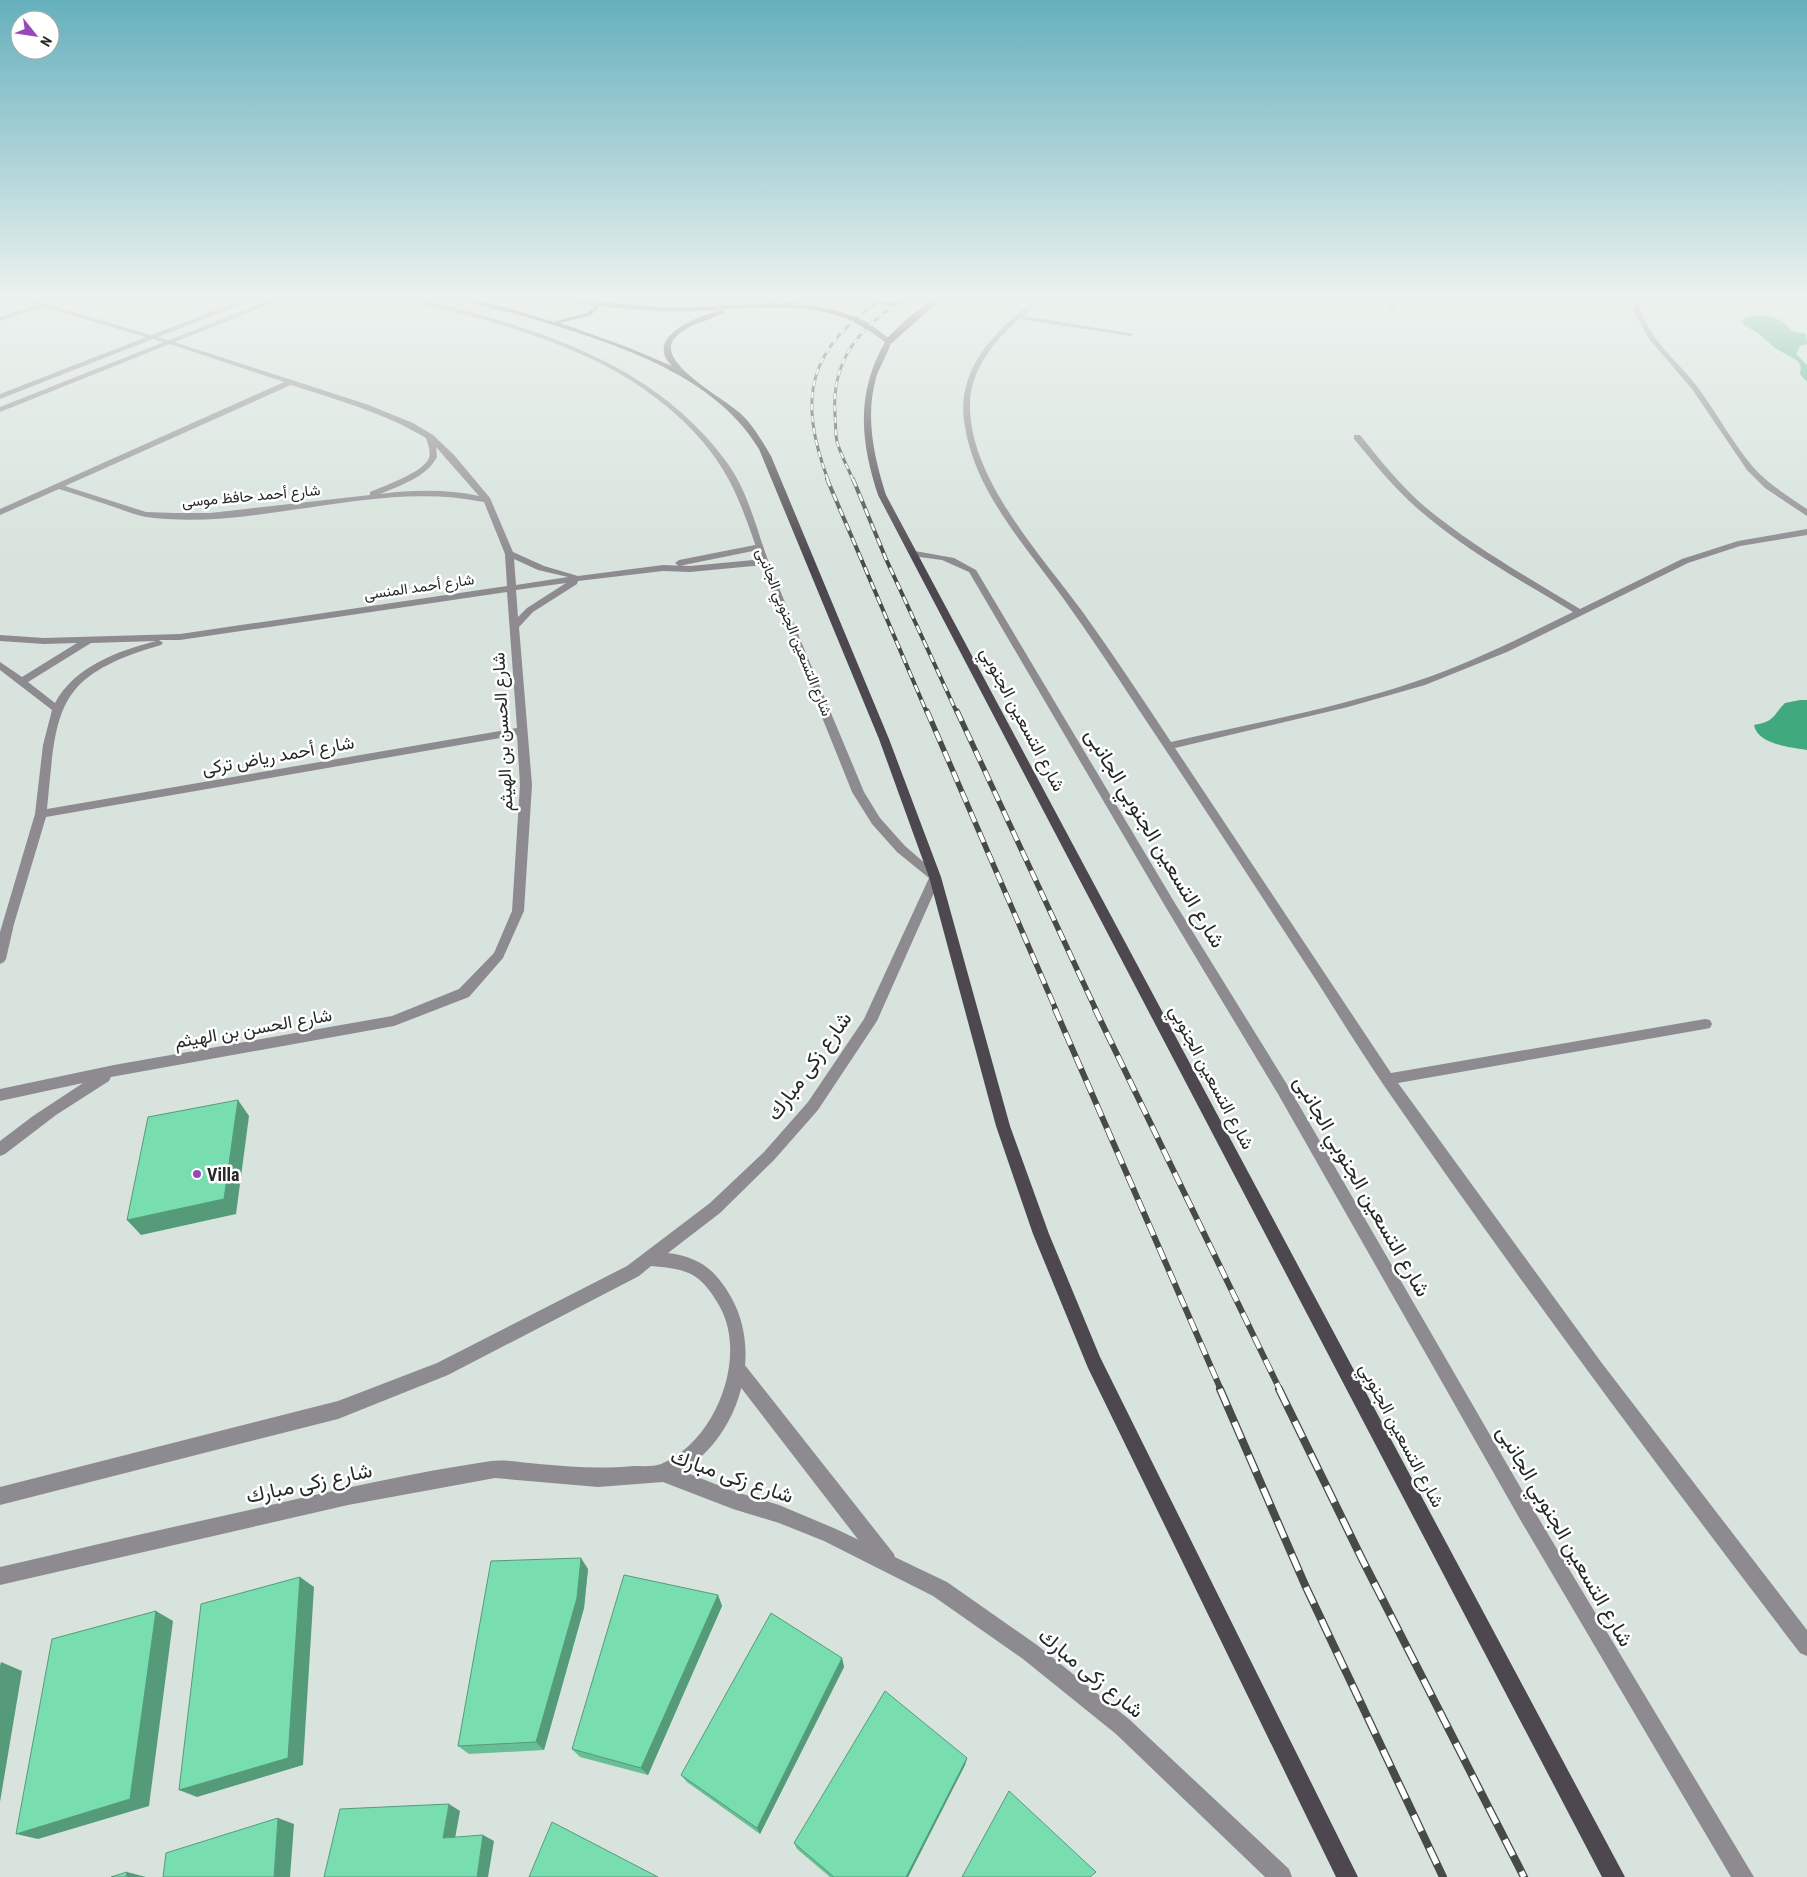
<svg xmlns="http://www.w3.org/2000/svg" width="1807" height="1877" font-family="'Roboto Condensed',Vazirmatn,sans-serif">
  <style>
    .water { fill: #40a97d }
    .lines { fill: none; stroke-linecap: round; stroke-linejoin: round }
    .service { fill: #8e8b90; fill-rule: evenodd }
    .minor { fill: #8e8b90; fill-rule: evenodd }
    .tertiary { fill: #8e8b90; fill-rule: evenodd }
    .primary { fill: #4d484f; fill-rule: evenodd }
    .trunk { fill: #423c44; fill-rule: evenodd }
    .rail-far4-casing { stroke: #464b48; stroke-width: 3 }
    .rail-far3-casing { stroke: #464b48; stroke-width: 4 }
    .rail-far2-casing { stroke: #464b48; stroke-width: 5.5 }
    .rail-far1-casing { stroke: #464b48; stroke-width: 6 }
    .rail-casing { stroke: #464b48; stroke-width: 8 }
    .rail-far4 { stroke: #fff; stroke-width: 2; stroke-dasharray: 6; stroke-linecap: butt }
    .rail-far3 { stroke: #fff; stroke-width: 2.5; stroke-dasharray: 8; stroke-linecap: butt }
    .rail-far2 { stroke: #fff; stroke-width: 4; stroke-dasharray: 11; stroke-linecap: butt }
    .rail-far1 { stroke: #fff; stroke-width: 4.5; stroke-dasharray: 13; stroke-linecap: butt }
    .rail { stroke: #fff; stroke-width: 5.5; stroke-dasharray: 18; stroke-linecap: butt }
    .wall { fill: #68bf96 }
    .shaded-wall { fill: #559b7a }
    .building { fill: #79deaf; stroke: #559b7a }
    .poi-dot { fill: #9848b8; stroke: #fff; stroke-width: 2 }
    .labels { text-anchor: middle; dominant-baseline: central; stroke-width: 5; stroke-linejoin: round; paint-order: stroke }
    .far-street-label { font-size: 15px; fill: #252927; stroke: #fff }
    .street-label { font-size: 18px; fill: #252927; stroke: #fff }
    .poi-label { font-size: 18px; font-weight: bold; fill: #252927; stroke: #fff; text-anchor: start }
    .near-street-label { font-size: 21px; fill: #252927; stroke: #fff }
  </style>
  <rect width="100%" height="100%" fill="#d7e3dc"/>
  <!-- water -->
  <path class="water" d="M1752 316C1770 315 1781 317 1791 331L1806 334 1807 344 1800 346 1796 354 1807 365V382L1800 374 1801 367 1798 361 1775 348 1759 334 1741 323 1746 317Z
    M1800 700H1807V750C1791 747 1758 745 1754 725 1776 721 1772 716 1785 703Z"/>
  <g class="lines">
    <!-- service -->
    <path class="service" d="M738 1362 744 1364 894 1554 896 1561 894 1568 887 1570 880 1568 732 1376 730 1370 732 1364Z"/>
    <!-- minor -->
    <path class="minor" d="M16 298H27L174 342 366 404 413 423 433 435 454 455 490 498 513 552 544 566 578 576 663 565 690 566 765 559 769 562 765 565 690 572 663 571 578 581 577 584 533 612 519 627 532 785 524 911 503 958 469 997 394 1026 111 1077 109 1081 56 1115 5 1154 0 1156V1141L33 1116 83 1083 0 1101V1089L114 1065 392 1016 459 989 494 953 512 911 520 785 517 735 46 817 14 924 6 959 4 962 0 964V932L35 814 43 745 52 710 0 670V662L22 677 77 643 44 644 0 641V635L44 638 180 634 507 586 505 554 484 502C373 479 257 532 146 517 136 515 126 511 117 508 97 501 78 495 59 489L0 515V509L284 382 170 344 43 307 0 321V317L36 305ZM291 385C337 400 385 413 426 438 428 444 431 452 429 458 424 472 384 486 370 492V495L210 513H175L146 512 65 486ZM436 447 479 496C447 489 413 490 380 494 399 486 427 477 437 457ZM514 559 538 570 568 577 516 585ZM566 583 527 608 518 617 516 590ZM507 592 517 728 47 809C57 708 54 676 161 645L163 643 159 640H180ZM156 641C118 651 75 666 55 703L28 682 91 643Z
      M1037 298H1044L1023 316 1134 334 1131 336 1019 319C994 341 970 370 970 405 969 478 1041 555 1082 611 1113 654 1142 698 1171 742 1253 723 1338 708 1417 681 1471 663 1522 637 1573 612 1520 580 1465 550 1418 509 1394 488 1374 463 1354 439V435H1360C1380 460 1400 485 1424 506 1472 546 1527 577 1580 609L1682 559 1738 541 1807 529V535L1740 546 1688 563 1507 652 1425 685 1348 707 1175 748 1391 1073 1705 1019 1710 1020 1712 1024 1710 1028 1705 1029 1398 1083 1601 1362 1807 1630V1656L1800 1653C1658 1467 1518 1280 1385 1087 1362 1053 1340 1018 1318 983 1258 891 1198 798 1137 707 1113 670 1088 633 1063 598 1025 545 976 493 965 427 954 370 995 331 1037 298Z
      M1381 298H1388L1397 308 1392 309Z
      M1632 298H1638C1644 337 1677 359 1699 389 1717 414 1733 443 1753 467 1768 484 1788 496 1807 509V516L1765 488 1747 470 1692 389 1649 339 1634 312Z
      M760 544 763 545V549L679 566 675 563 679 560Z"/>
    <!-- tertiary -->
    <path class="tertiary" d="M247 298H257L0 399V394Z
      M275 298H285L0 412V407Z
      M406 298H418C534 328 654 361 728 464 750 495 757 533 771 568 801 643 833 717 864 792L880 818 905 846 941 877 877 1021 818 1110 774 1160 720 1213 668 1253C699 1257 715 1269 731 1297 764 1355 738 1438 682 1471L733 1491 779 1505 836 1529 947 1582 1037 1645 1130 1720 1289 1869 1292 1877H1265L1116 1734 1023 1659 933 1596 824 1541 779 1523 733 1509 663 1482 598 1487 495 1478 348 1505 0 1585V1567C82 1548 163 1529 245 1511 327 1492 409 1473 491 1461 506 1459 524 1463 539 1464 571 1467 601 1469 633 1466 642 1466 654 1467 661 1464 715 1442 748 1358 720 1307 701 1273 688 1269 651 1266L639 1276 448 1375 338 1419 0 1505V1487L338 1401 437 1363 627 1266 710 1203 764 1152 808 1102 864 1019 929 878 897 852 872 824 852 792C827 729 801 666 776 603 761 566 751 526 734 490 708 433 651 388 596 361 556 342 514 328 472 316 451 310 425 308 406 298Z
      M779 298H790L757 309 754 307Z
      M915 551 954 558 976 570 1173 900 1288 1086 1533 1509 1754 1877H1731L1521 1521 1278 1094 1165 906 969 572 942 560 912 556V552Z"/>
    <!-- primary -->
    <path class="primary" d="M407 298H414L410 301Z
      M461 298H473L554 322 587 313 595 306 554 298C592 298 630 306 668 307 733 309 809 291 870 324 877 329 884 335 891 340 891 349 879 367 876 378 865 417 874 457 886 495L1625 1877H1602L878 495C860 440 856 393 885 342 872 332 858 323 842 317 794 300 739 310 689 311 660 312 630 310 601 306L591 315 560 323 627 347 672 366C669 363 666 359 665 356 655 331 704 315 721 310L724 312C709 322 687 323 674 339 656 363 724 398 740 413 753 425 762 441 771 456L889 739 941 877 1010 1126 1049 1234 1100 1357 1358 1877H1336L1088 1368 1033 1234 996 1126 929 877 879 739 759 449C713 372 609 342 527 317 506 311 480 308 461 298Z"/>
    <!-- trunk -->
    <path class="trunk" d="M803 298H819L776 308 773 306Z
      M868 298 889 302 911 298C899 308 880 308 868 298Z
      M934 298H942L892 343H886V339L908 318Z"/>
    <defs>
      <path id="rail-far4" d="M828 480C797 396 808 349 883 298
        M853 480C848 468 841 455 837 442 835 433 836 423 835 415 831 359 860 327 905 298"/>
      <path id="rail-far3" d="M827 479 927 713
        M853 479 886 559 957 713"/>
      <path id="rail-far2" d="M927 711 1056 1010
        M957 711 1096 1010"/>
      <path id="rail-far1" d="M1055 1009 1221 1390
        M1095 1009 1280 1390"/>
      <path id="rail" d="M1220 1389 1305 1585 1443 1877
        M1279 1389 1362 1559 1524 1877"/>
    </defs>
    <!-- rail-far4 casing -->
    <use href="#rail-far4" class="rail-far4-casing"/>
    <!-- rail-far3 casing -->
    <use href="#rail-far3" class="rail-far3-casing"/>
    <!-- rail-far2 casing -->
    <use href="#rail-far2" class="rail-far2-casing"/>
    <!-- rail-far1 casing -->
    <use href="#rail-far1" class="rail-far1-casing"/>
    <!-- rail casing -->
    <use href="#rail" class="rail-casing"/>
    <!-- rail-far4 -->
    <use href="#rail-far4" class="rail-far4"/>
    <!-- rail-far3 -->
    <use href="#rail-far3" class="rail-far3"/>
    <!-- rail-far2 -->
    <use href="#rail-far2" class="rail-far2"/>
    <!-- rail-far1 -->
    <use href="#rail-far1" class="rail-far1"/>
    <!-- rail -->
    <use href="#rail" class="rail"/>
  </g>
  <!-- wall -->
  <path class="wall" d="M588 1569 584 1608 544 1750 469 1754 458 1746Z
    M718 1595 722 1606 648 1775 580 1757 572 1749Z
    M842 1658 844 1667 760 1834 687 1782 681 1775Z
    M967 1758 965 1765 908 1877H830L797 1849 794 1843Z"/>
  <!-- shaded-wall -->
  <path class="shaded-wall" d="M238 1100 249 1116 236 1214 141 1235 127 1220Z
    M581 1558 588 1569 584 1608 544 1750 536 1742Z
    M300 1577 314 1587 303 1765 197 1797 179 1790Z
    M718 1595 722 1606 648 1775 641 1768Z
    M156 1611 173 1621 149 1806 38 1839 16 1834Z
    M842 1658 844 1667 760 1834 757 1828Z
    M1 1662 22 1671 0 1802V1666Z
    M967 1758 965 1765 908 1877H906Z
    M449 1804 460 1811 454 1844 443 1838Z
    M278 1818 294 1824 290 1877H274Z
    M483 1835 494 1841 488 1877H477Z
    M127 1872 146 1877H126Z"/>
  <!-- building -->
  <path class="building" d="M238 1100 224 1199 127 1220 148 1117Z
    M581 1558 577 1598 536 1742 458 1746 491 1561Z
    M624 1575 718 1595 641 1768 572 1749Z
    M300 1577 288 1758 179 1790 201 1604Z
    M156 1611 130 1799 16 1834 52 1639Z
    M771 1613 842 1658 757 1828 681 1775Z
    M885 1691 967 1758 906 1877H834L794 1843Z
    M1009 1791 1096 1872 1090 1877H962Z
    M449 1804 443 1838 483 1835 477 1877H324L340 1809Z
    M278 1818 274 1877H163L166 1853Z
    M552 1822 658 1877H529Z
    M127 1872 126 1877H111Z"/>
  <!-- sky -->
  <linearGradient id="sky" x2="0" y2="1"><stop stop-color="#65b0bd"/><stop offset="0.53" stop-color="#edf2ef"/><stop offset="1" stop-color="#edf2ef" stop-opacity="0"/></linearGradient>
  <rect width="1807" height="561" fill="url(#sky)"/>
  <!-- markers -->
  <circle class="poi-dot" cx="197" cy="1174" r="5"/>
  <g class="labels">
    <!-- far-street labels -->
    <g class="far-street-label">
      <text transform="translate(251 496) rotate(-5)">شارع أحمد حافظ موسى</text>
      <text transform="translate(419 587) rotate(-8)">شارع أحمد المنسى</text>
      <text transform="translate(794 632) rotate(68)">شارع التسعين الجنوبي الجانبى</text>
    </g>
    <!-- street labels -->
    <g class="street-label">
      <text transform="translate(1023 719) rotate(62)">شارع التسعين الجنوبي</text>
      <text transform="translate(502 732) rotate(-93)">شارع الحسن بن الهيثم</text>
      <text transform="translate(278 755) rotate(-10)">شارع أحمد رياض تركى</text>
      <text transform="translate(253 1028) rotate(-10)">شارع الحسن بن الهيثم</text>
      <text transform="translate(1212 1077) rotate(62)">شارع التسعين الجنوبي</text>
      <text transform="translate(1402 1435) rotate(62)">شارع التسعين الجنوبي</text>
    </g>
    <!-- poi labels -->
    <g class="poi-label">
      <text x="207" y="1174">Villa</text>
    </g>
    <!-- near-street labels -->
    <g class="near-street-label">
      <text transform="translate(1155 838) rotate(59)">شارع التسعين الجنوبي الجانبى</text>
      <text transform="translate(809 1066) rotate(-54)">شارع زكى مبارك</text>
      <text transform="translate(1362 1186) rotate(60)">شارع التسعين الجنوبي الجانبى</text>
      <text transform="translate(732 1476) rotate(19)">شارع زكى مبارك</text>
      <text transform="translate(309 1483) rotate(-12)">شارع زكى مبارك</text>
      <text transform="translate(1565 1536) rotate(60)">شارع التسعين الجنوبي الجانبى</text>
      <text transform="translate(1091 1673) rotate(39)">شارع زكى مبارك</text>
    </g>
  </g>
  <!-- north arrow -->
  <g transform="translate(35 35) rotate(120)"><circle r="24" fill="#ffffff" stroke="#a8a9a9"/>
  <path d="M0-4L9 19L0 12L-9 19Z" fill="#9848b8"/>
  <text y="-8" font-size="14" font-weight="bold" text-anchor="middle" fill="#252927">N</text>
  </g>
</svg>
